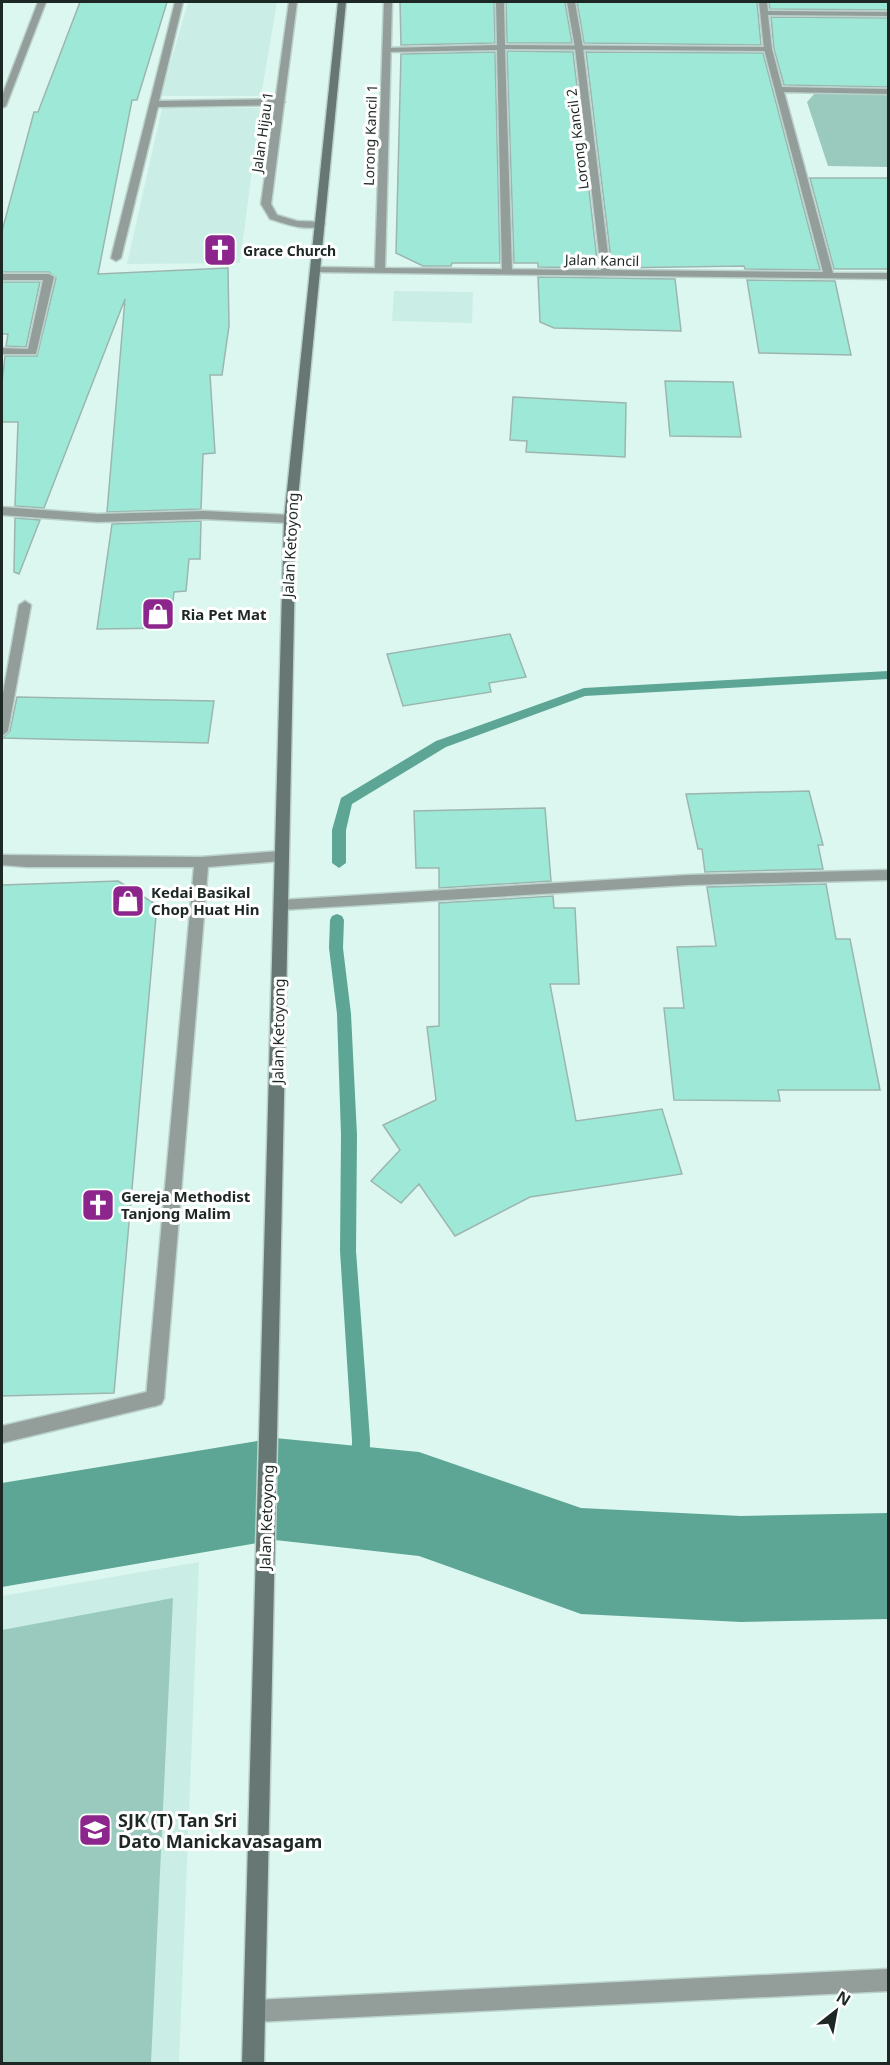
<svg xmlns="http://www.w3.org/2000/svg" width="890" height="2065" font-family="'Noto Sans',sans-serif">
  <style>
    .built { fill: #caeee5 }
    .green { fill: #9acabe }
    .lines { fill: none; stroke-linecap: round; stroke-linejoin: round }
    .stream { fill: #5da696; fill-rule: evenodd }
    .river { fill: #5da696; fill-rule: evenodd }
    .building { fill: #9ee8d7; stroke: #9cb6af; stroke-width: 1.5 }
    .lane-casing { stroke: #bad2cb; stroke-width: 3 }
    .street-casing { stroke: #bad2cb; stroke-width: 3 }
    .secondary-casing { stroke: #bad2cb; stroke-width: 3 }
    .lane { fill: #939e9b; fill-rule: evenodd }
    .street { fill: #939e9b; fill-rule: evenodd }
    .secondary { fill: #677773; fill-rule: evenodd }
    .labels { text-anchor: middle; dominant-baseline: central; stroke-width: 6; stroke-linejoin: round; paint-order: stroke }
    .far-street-label { font-size: 14px; fill: #1d2724; stroke: #fff }
    .far-poi-label { font-size: 14px; font-weight: bold; fill: #1d2724; stroke: #fff; text-anchor: start }
    .street-label { font-size: 15px; fill: #1d2724; stroke: #fff }
    .poi-label { font-size: 15px; font-weight: bold; fill: #1d2724; stroke: #fff; text-anchor: start }
    .near-poi-label { font-size: 18px; font-weight: bold; fill: #1d2724; stroke: #fff; text-anchor: start }
  </style>
  <rect width="100%" height="100%" fill="#dcf7f0"/>
  <!-- built -->
  <path class="built" d="M188 2H277L261 96H161Z
    M162 108H260L240 263 127 264Z
    M394 291 473 292 472 323 392 321Z
    M199 1562 179 2063H2V1596Z"/>
  <!-- green -->
  <path class="green" d="M815 93 888 95V167L828 166 807 102Z
    M173 1598 151 2063H2V1630Z"/>
  <g class="lines">
    <!-- stream -->
    <path class="stream" d="M888 671V679L585 696 446 747 352 804 346 830V863L339 868 332 863V830L341 798 436 741 584 688Z
      M337 914 342 916 344 920 343 948 351 1014 357 1135 356 1251 370 1440 369 1497 366 1503 360 1506 354 1503 351 1497 352 1440 340 1251 341 1135 337 1014 329 948 330 920 332 916Z"/>
    <!-- river -->
    <path class="river" d="M275 1438 419 1452 581 1508 741 1516 888 1513V1619L741 1622 581 1614 419 1556 275 1540 2 1587V1483Z"/>
  </g>
  <!-- building -->
  <path class="building" d="M80 2H167L137 100H132L98 274 228 268 229 326 222 375H210L215 453 203 454 201 509 107 512 125 299 44 508 15 506 18 422H2V383L5 356H37L56 278 49 272H2V231L34 112H38Z
    M400 2H494L495 43 401 45Z
    M506 2H565L572 43H507Z
    M577 2H757L761 45 584 43Z
    M769 2H888V10L770 9Z
    M771 17 888 18V87L784 85 774 49Z
    M507 51 573 52 598 268 538 267V263H514Z
    M495 52 500 263H452L451 266H423L396 253 401 54Z
    M586 52 763 53 820 270 745 269 744 266 612 268Z
    M810 178H888V269H834Z
    M538 277 675 279 681 331 554 328 540 322Z
    M747 280 835 281 851 355 759 353Z
    M2 282H40L26 347 6 346 8 334H2Z
    M665 381 733 382 741 437 670 436Z
    M513 397 626 403 625 457 526 452 527 441 510 440Z
    M15 518 40 520 19 574 14 572Z
    M201 521 200 559H189L186 591 174 592 170 628 97 629 112 524Z
    M510 634 526 677 489 683 491 692 403 706 387 654Z
    M17 697 214 701 208 743 3 738 10 731Z
    M809 791 823 845H818L823 869 705 872 702 849H698L686 794Z
    M545 808 551 881 439 888V868H416L414 811Z
    M118 881 157 905 114 1393 2 1396V885Z
    M826 884 836 939H850L880 1090H778L780 1101 674 1100 664 1008H684L677 947 716 946 707 887Z
    M553 896 554 908H575L579 984H550L576 1121 662 1109 682 1174 530 1197 455 1236 419 1184 401 1203 371 1181 400 1150 383 1125 436 1100 427 1027 439 1026V903Z"/>
  <g class="lines">
    <defs>
      <path id="lane" d="M175 2H183L159 101 281 99 285 102 281 105 158 107 121 258 116 261 111 258Z
        M496 2H504L505 45 768 47 772 49 768 51 505 49 512 271 507 274 502 271 497 50 387 52 383 50 387 48 497 45Z
        M25 601 31 605 8 731 2 736V699L19 605Z
        M155 1390 161 1392 164 1398 161 1404 155 1406 2 1443V1426Z"/>
      <path id="street" d="M38 2H46L6 106 2 108V96Z
        M289 2H297L271 204 277 215 297 221 323 222 325 224C310 233 285 224 270 219L261 204Z
        M384 2H392L385 268 601 270 575 48 567 2H575L583 48 610 270 823 272 764 49 759 2H767L768 11 888 12V16L768 15 772 49 782 87 888 89V94L784 92 833 273H888V279L312 272 310 270 315 267 375 268Z
        M2 274H49L54 277 36 354H2V348L28 349 43 280H2Z
        M2 507 98 514 204 511 290 515 296 519 290 523 204 519 98 522 2 515Z
        M281 851 288 856 281 861 208 867 164 1398 161 1404 155 1406 149 1404 146 1398 194 867H27L2 865V855L201 857Z
        M888 870V880L688 885 281 910 274 905 281 900 688 875Z
        M888 1969V1991L255 2022 247 2019 244 2011 247 2003 255 2000Z"/>
      <path id="secondary" d="M338 2H346L296 519 264 2064H242L284 519Z"/>
    </defs>
    <!-- lane casing -->
    <use href="#lane" class="lane-casing"/>
    <!-- street casing -->
    <use href="#street" class="street-casing"/>
    <!-- secondary casing -->
    <use href="#secondary" class="secondary-casing"/>
    <!-- lane -->
    <use href="#lane" class="lane"/>
    <!-- street -->
    <use href="#street" class="street"/>
    <!-- secondary -->
    <use href="#secondary" class="secondary"/>
  </g>
  <!-- icons -->
  <defs>
    <symbol id="church-square" viewBox="-11 -11 22 22"><rect x="-9" y="-9" width="18" height="18" rx="4" fill="#8c268d" stroke="#fff"/><path d="M-1.2-6h2.4v3.5h3.3v2.4h-3.3V6h-2.4V-.1h-3.3v-2.4h3.3Z" fill="#fff"/></symbol>
    <symbol id="shop-square" viewBox="-11 -11 22 22"><rect x="-9" y="-9" width="18" height="18" rx="4" fill="#8c268d" stroke="#fff"/><path d="M-5-2.5h2.3a2.7 3.5 0 0 1 5.4 0H5L5.5 6h-11ZM-1.5-2.5h3a1.5 2.3 0 0 0-3 0Z" fill="#fff"/></symbol>
    <symbol id="school-square" viewBox="-11 -11 22 22"><rect x="-9" y="-9" width="18" height="18" rx="4" fill="#8c268d" stroke="#fff"/><path d="M0-5L7-2L0 1L-7-2ZM-4 1L0 2.5L4 1V4Q0 6-4 4Z" fill="#fff"/></symbol>
  </defs>
  <g fill-rule="evenodd">
    <use href="#church-square" x="201" y="231" width="38" height="38"/>
    <use href="#shop-square" x="139" y="595" width="38" height="38"/>
    <use href="#shop-square" x="109" y="882" width="38" height="38"/>
    <use href="#church-square" x="79" y="1186" width="38" height="38"/>
    <use href="#school-square" x="76" y="1811" width="38" height="38"/>
  </g>
  <g class="labels">
    <!-- far-street labels -->
    <g class="far-street-label">
      <text transform="translate(262 132) rotate(-82)">Jalan Hijau 1</text>
      <text transform="translate(370 135) rotate(-88)">Lorong Kancil 1</text>
      <text transform="translate(577 139) rotate(-97)">Lorong Kancil 2</text>
      <text transform="translate(602 260) rotate(1)">Jalan Kancil</text>
    </g>
    <!-- far-poi labels -->
    <g class="far-poi-label">
      <text x="243" y="250">Grace Church</text>
    </g>
    <!-- street labels -->
    <g class="street-label">
      <text transform="translate(290 545) rotate(-87)">Jalan Ketoyong</text>
      <text transform="translate(278 1031) rotate(-89)">Jalan Ketoyong</text>
      <text transform="translate(266 1517) rotate(-88)">Jalan Ketoyong</text>
    </g>
    <!-- poi labels -->
    <g class="poi-label">
      <text x="181" y="614">Ria Pet Mat</text>
      <text x="151" y="892">Kedai Basikal<tspan x="151" dy="17">Chop Huat Hin</tspan></text>
      <text x="121" y="1196">Gereja Methodist<tspan x="121" dy="17">Tanjong Malim</tspan></text>
    </g>
    <!-- near-poi labels -->
    <g class="near-poi-label">
      <text x="118" y="1820">SJK (T) Tan Sri<tspan x="118" dy="21">Dato Manickavasagam</tspan></text>
    </g>
  </g>
  <!-- border -->
  <rect width="890" height="2065" fill="none" stroke="#1d2724" stroke-width="6"/>
  <!-- north arrow -->
  <g transform="translate(836 2011) rotate(31)" stroke="#ffffff" stroke-width="4.5" paint-order="stroke">
  <path d="M0-4.5L10 22L0 15L-10 22Z" fill="#1d2724"/>
  <text y="-9" font-size="16" font-weight="bold" text-anchor="middle" fill="#1d2724">N</text>
  </g>
</svg>
